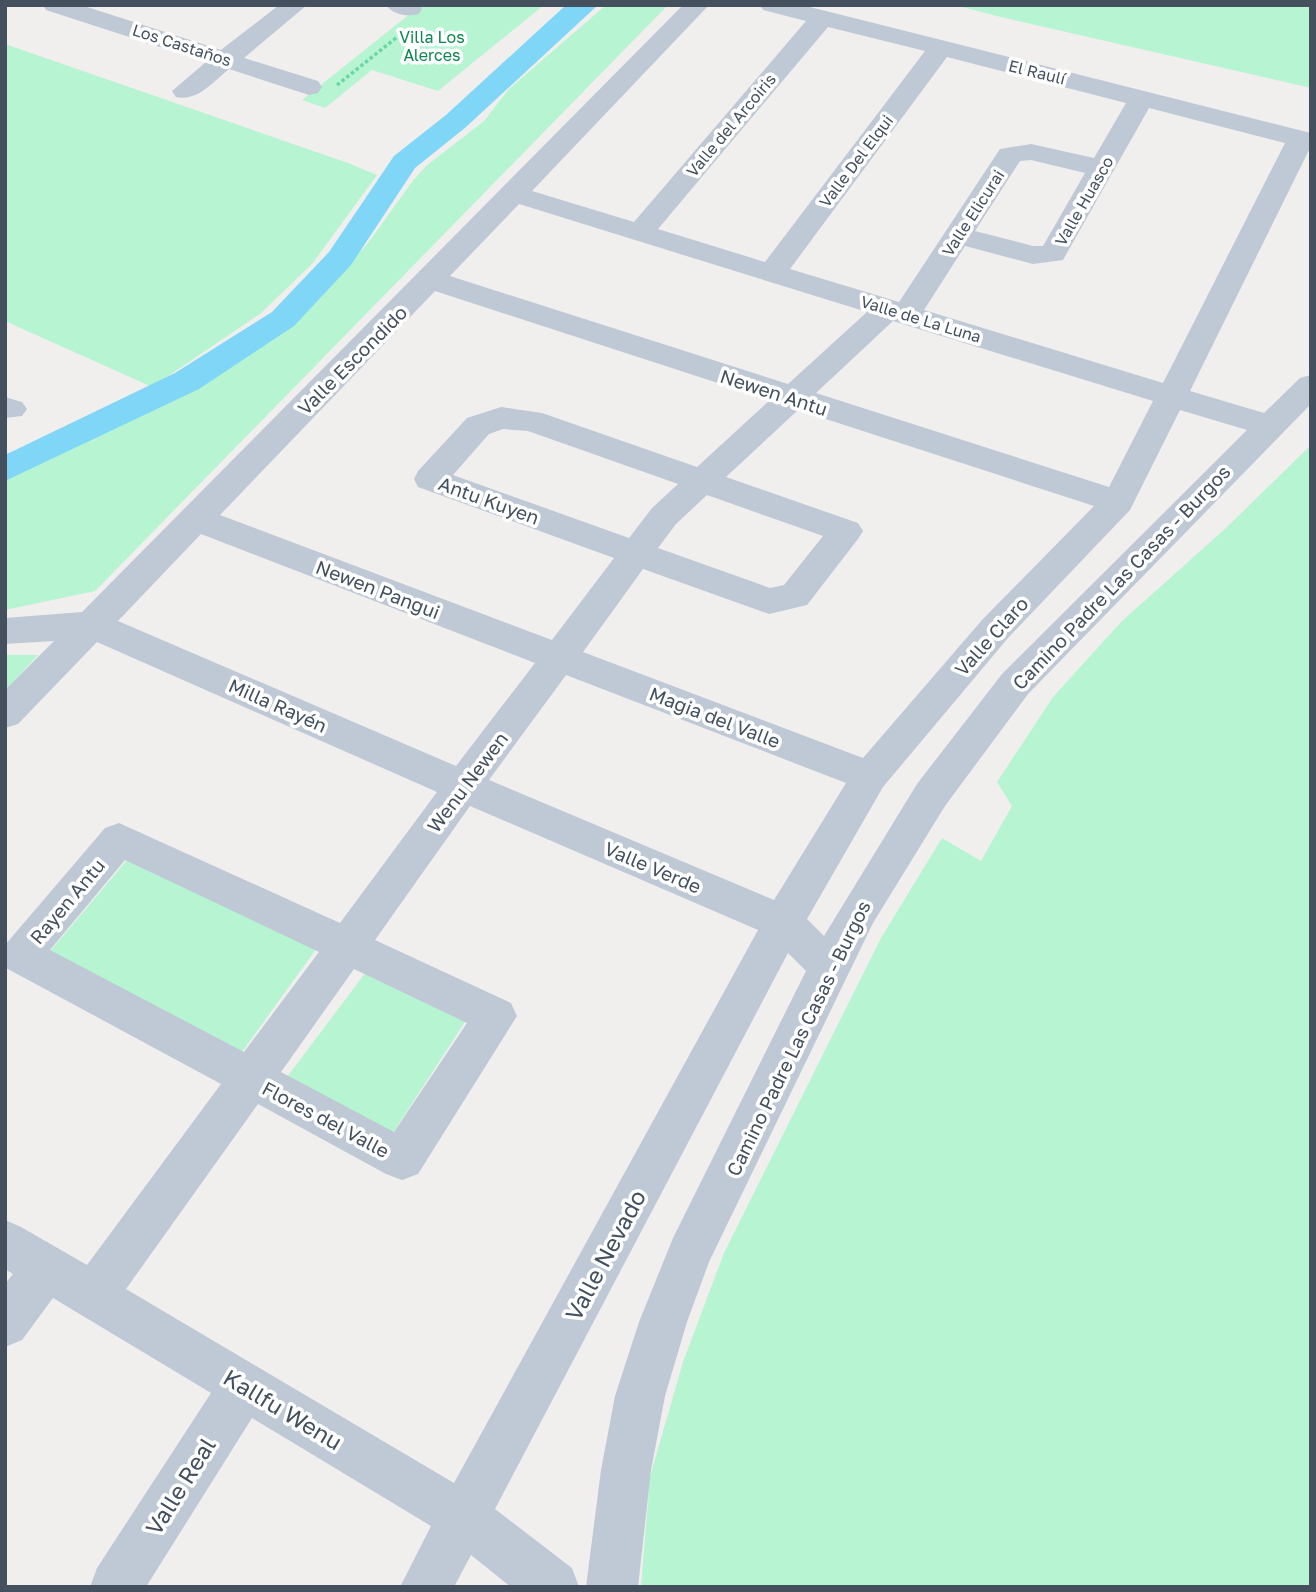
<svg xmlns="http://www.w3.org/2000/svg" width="1316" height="1592" font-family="'Golos Text',sans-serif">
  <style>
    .green { fill: #b7f4d2 }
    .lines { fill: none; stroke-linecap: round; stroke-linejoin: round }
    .canal { fill: #7fd6f6; fill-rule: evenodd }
    .path { stroke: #6bd6a7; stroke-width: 3.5; stroke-dasharray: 3.5 2.5; stroke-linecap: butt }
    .minor { fill: #bfc9d5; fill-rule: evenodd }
    .labels { text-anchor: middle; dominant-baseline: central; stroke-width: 7; stroke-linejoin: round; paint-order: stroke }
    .far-park-label { font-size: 16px; fill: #0c8751; stroke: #fff }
    .far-street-label { font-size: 16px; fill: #44505e; stroke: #fff }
    .street-label { font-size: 19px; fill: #44505e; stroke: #fff }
    .near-street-label { font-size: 23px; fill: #44505e; stroke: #fff }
  </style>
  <rect width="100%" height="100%" fill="#f1eeee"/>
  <!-- green -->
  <path class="green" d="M421 5H544L438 91 372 70 325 108 302 100Z
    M606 5H668L95 591 5 610V479L181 392 297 320 368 243 412 182 426 166 484 121 509 89Z
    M954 5H1311V88L1001 17Z
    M5 44 348 163 377 175 312 264 261 313 152 387 5 321Z
    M1311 445V1587H641L650 1477 683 1362 724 1253 881 938 942 838 981 861 1012 806 997 782 1053 697 1121 622 1226 528Z
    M5 655H38L5 691Z
    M128 859 317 948 239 1056 46 956Z
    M369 968 470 1014 389 1139 284 1081Z"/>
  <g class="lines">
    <!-- canal -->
    <path class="canal" d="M566 5H598L466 127 415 168 351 265 294 326 199 389 5 481V455L175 373 272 312 329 252 394 156 446 115Z"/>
    <!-- path -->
    <path class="path" d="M337 85 401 34"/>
    <!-- minor -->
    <path class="minor" d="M43 5H81L221 50 279 5H307L244 58 318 81 322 87 318 93 309 95 229 69C213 82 197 102 176 97L172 91 206 62 46 10Z
      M386 5H420L422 9 419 14C408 17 393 15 386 5Z
      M683 5H709L532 191 634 222 806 21 763 10 760 5H802L1311 133V146L1190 391 1264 413 1300 378 1311 375V404L1028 694 945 806 873 923 709 1262 687 1322 665 1396 651 1470 638 1587H586L601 1470 615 1396 639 1322 673 1238 806 971 788 953 495 1509 572 1568 579 1587H511L471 1555 454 1587H400L431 1526 252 1418 146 1587H90L97 1568 211 1393 53 1298 22 1340 5 1347V1284L13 1274 5 1269V1220L21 1227 87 1265 221 1084 6 968 5 945 105 828 119 823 340 923 437 792 97 642 18 724 5 728V690L54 641 5 644V618L82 612ZM828 27 925 51 765 262 658 229ZM947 57 1126 103 1094 158 1031 144 1000 149 899 302 790 269ZM1149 108 1285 143 1163 383 924 310 965 246 1033 264 1063 260ZM1031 160 1085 173 1043 246H1033L975 231 1020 161ZM519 204 867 312 788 384 450 276ZM435 291 770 400 697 467 542 413 501 407 467 418 418 471 414 479 418 487 614 558 552 640 220 515ZM893 321 1153 401 1109 487 816 393ZM798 410 1094 506 982 620 863 758 583 652 643 569 769 614 807 605 858 539 863 531 858 523 726 477ZM1180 410 1247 430 1002 674 917 784 824 936 807 919 883 787 1008 638 1130 510ZM503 429 528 431 678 484 652 508 629 538 453 475 489 434ZM707 495 823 536 784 585 770 588 658 548 676 524ZM201 534 535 663 456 766 118 621ZM566 675 846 783 774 900 489 780ZM470 806 758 930 454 1483 126 1289 258 1104 386 1174 402 1180 418 1174 517 1016 511 1003 375 940ZM125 860 319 952 244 1052 50 950ZM354 969 467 1023 394 1132 281 1072Z
      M5 397 22 402 27 409 22 416 5 418Z"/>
  </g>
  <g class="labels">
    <!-- far-park labels -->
    <g class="far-park-label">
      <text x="432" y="37">Villa Los<tspan x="432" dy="18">Alerces</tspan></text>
    </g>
    <!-- far-street labels -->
    <g class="far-street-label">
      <text transform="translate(182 45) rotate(18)">Los Castaños</text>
      <text transform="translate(1037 72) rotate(14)">El Raulí</text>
      <text transform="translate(731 125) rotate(-50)">Valle del Arcoiris</text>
      <text transform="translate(856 161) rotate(-53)">Valle Del Elqui</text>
      <text transform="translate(1084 201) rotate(-60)">Valle Huasco</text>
      <text transform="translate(973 213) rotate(-57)">Valle Elicurai</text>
      <text transform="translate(921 319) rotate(17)">Valle de La Luna</text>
    </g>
    <!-- street labels -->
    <g class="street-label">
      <text transform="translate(352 360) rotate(-45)">Valle Escondido</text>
      <text transform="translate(774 392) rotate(18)">Newen Antu</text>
      <text transform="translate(489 500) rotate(20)">Antu Kuyen</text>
      <text transform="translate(1121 577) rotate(-46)">Camino Padre Las Casas - Burgos</text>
      <text transform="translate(378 589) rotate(21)">Newen Pangui</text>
      <text transform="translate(991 636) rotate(-48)">Valle Claro</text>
      <text transform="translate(278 705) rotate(24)">Milla Rayén</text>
      <text transform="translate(715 717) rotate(21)">Magia del Valle</text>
      <text transform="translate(467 782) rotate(-53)">Wenu Newen</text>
      <text transform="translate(653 867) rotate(23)">Valle Verde</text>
      <text transform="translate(67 901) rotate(-50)">Rayen Antu</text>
      <text transform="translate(798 1038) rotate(-64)">Camino Padre Las Casas - Burgos</text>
      <text transform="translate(326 1119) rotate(28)">Flores del Valle</text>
    </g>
    <!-- near-street labels -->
    <g class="near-street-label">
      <text transform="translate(605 1255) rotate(-62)">Valle Nevado</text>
      <text transform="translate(283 1409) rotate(31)">Kallfu Wenu</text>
      <text transform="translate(180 1486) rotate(-58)">Valle Real</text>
    </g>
  </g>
  <!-- border -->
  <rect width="1316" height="1592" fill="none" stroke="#44505e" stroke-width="14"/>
</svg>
